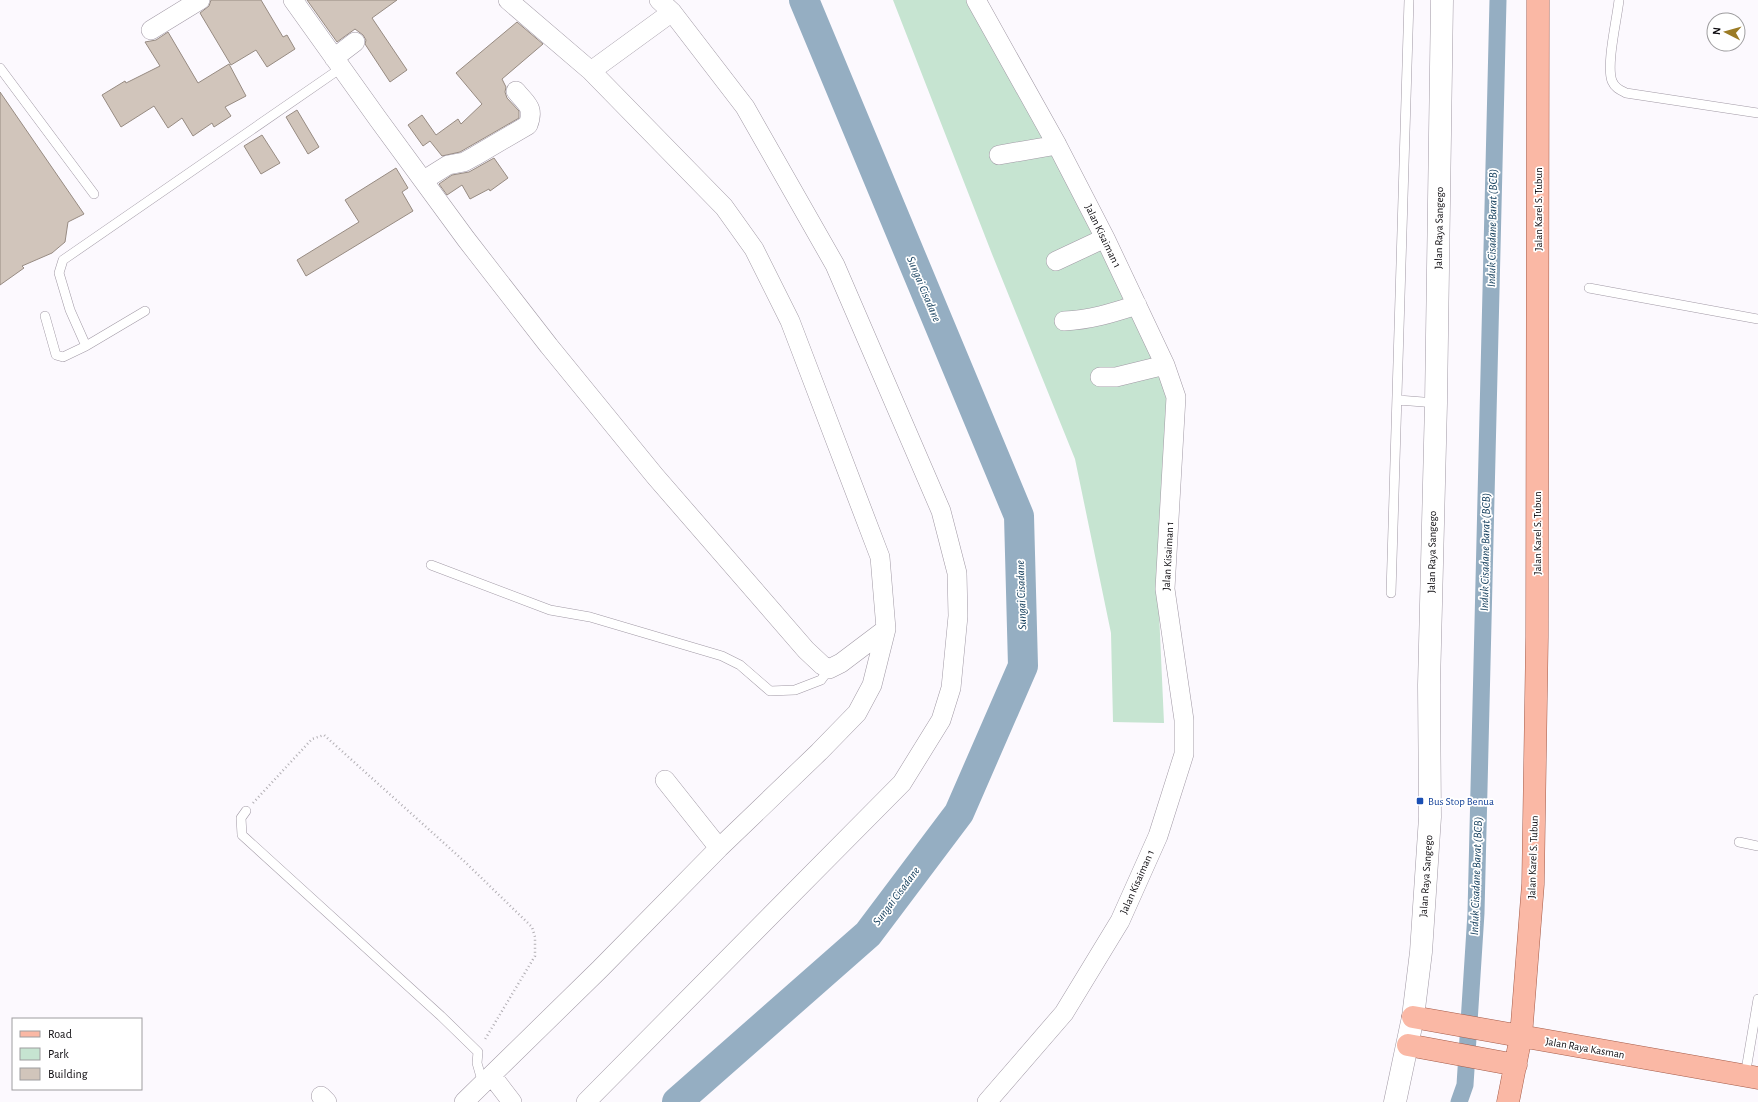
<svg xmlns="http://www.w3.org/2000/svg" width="1758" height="1102" font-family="'Alegreya Sans',sans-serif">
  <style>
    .green { fill: #c6e4d1 }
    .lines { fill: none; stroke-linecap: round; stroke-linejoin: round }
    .canal { stroke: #95aec2; stroke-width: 17 }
    .river { stroke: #95aec2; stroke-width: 30 }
    .building { fill: #d1c5bb; stroke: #978b82 }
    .service-casing { stroke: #a199a5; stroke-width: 10 }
    .minor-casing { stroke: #a199a5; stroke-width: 20 }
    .tertiary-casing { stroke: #a199a5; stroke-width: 23 }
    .primary-casing { stroke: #a45c4a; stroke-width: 23 }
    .path { stroke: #b1aeb3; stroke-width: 2.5; stroke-dasharray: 1 3; stroke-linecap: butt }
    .service { stroke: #fff; stroke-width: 9 }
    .minor { stroke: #fff; stroke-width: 19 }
    .tertiary { stroke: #fff; stroke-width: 22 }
    .primary { stroke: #fab8a5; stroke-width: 22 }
    .transit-dot { fill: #1a4fb4; stroke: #fff; stroke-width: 1.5 }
    .labels { text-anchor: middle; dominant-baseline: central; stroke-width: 3.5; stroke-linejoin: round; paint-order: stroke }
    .street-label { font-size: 11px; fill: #0d0b0f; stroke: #fff }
    .transit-label { font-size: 11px; fill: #164399; stroke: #fff; text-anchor: start }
    .water-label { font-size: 12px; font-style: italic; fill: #16405e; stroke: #fff }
  </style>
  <rect width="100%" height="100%" fill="#fcf9fe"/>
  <!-- green -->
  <path class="green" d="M893 0H982L1179 376 1158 590 1164 723 1113 722 1111 633 1075 459 992 254Z"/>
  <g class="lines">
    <!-- canal -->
    <path class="canal" d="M1459 1102 1465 1085 1476 913 1498 0"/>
    <!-- river -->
    <path class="river" d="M677 1102 868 934 959 813 1023 666 1019 516 804 0"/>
  </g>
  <!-- building -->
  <path class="building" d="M211 0H261L283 37 287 35 295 49 267 67 256 50 231 65 200 13 209 6Z
    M307 0H397L372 18 407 70 390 82 365 44 366 40 363 35 355 29 337 42Z
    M517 22 543 44 502 79 506 87 505 92 507 98 519 111V118L460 152 442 156 430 141 423 146 408 125 422 115 436 135 458 119 461 124 482 104 456 73Z
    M168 32 198 83 229 64 246 96 225 107 231 116 214 127 212 123 193 136 182 118 168 128 154 106 121 127 102 95 125 81 126 83 160 66 145 42 156 40Z
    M0 92 84 214 68 222 65 242 52 253 22 266 24 268 0 285Z
    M297 110 319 147 308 154 286 117Z
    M262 135 280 163 261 174 244 146Z
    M494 158 508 178 490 191 489 189 470 199 462 185 447 195 439 184 452 175 469 172Z
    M396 168 408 188 402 192 413 211 306 276 297 260 359 222 345 200Z"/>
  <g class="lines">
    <defs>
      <path id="service" d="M1619 0C1617 19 1606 65 1612 81 1615 88 1620 90 1626 93L1758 113
        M0 68 94 194
        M1589 288 1758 319
        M145 311 86 346 70 310 59 273 63 260 341 68
        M45 316 56 355 63 357 86 346
        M1398 400 1436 403
        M431 565 550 610 590 617 722 656 740 665 770 691 795 690 821 680 829 669
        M1391 593 1409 0
        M246 811 241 818 242 835 441 1016 478 1052 477 1063 483 1084
        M1739 842 1758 846
        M1745 1076 1758 999"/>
      <path id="minor" d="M293 0 378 119 466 239 549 346 655 476 806 650 822 665 829 669 841 663 886 629
        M976 0 1057 145 1105 238 1165 365 1176 397 1165 589 1184 720V754L1158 836 1120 921 1064 1013 987 1102
        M151 30 200 0
        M334 58 355 42
        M591 71 672 12
        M999 155 1057 145
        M424 180 448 165 464 162 475 156 528 125C535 107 526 104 516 91
        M1056 261 1105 238
        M1064 321C1090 320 1112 313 1137 305
        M1100 377H1116L1165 365
        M665 780 719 848
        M492 1076 512 1102
        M321 1096 327 1102
        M464 1102 600 969 719 848 819 752 857 713 872 685 886 629 880 557 790 321 754 249 724 207 591 71 508 0
        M586 1102 902 783 941 720 951 688 958 616 957 573 941 511 835 265 745 107 672 12 659 0"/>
      <path id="tertiary" d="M1395 1102 1413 1017 1421 952 1430 817 1429 685 1436 403 1442 0"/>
      <path id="primary" d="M1413 1017 1758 1078
        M1408 1045 1516 1065
        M1508 1102 1521 1036 1533 884 1537 637 1538 0"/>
    </defs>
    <!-- service casing -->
    <use href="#service" class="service-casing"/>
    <!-- minor casing -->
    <use href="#minor" class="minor-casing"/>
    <!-- tertiary casing -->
    <use href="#tertiary" class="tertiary-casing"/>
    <!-- primary casing -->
    <use href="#primary" class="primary-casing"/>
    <!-- path -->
    <path class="path" d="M253 803 312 739 324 735 465 862 532 927 535 937V956L484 1041"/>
    <!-- service -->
    <use href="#service" class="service"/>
    <!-- minor -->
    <use href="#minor" class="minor"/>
    <!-- tertiary -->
    <use href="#tertiary" class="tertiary"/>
    <!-- primary -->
    <use href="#primary" class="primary"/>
  </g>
  <!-- markers -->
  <rect class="transit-dot" x="1416" y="797" width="8" height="8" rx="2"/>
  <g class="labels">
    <!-- street labels -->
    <g class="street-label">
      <text transform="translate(1538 209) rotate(-90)">Jalan Karel S. Tubun</text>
      <text transform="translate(1439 228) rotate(-89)">Jalan Raya Sangego</text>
      <text transform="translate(1103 236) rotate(64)">Jalan Kisaiman 1</text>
      <text transform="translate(1537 533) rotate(-90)">Jalan Karel S. Tubun</text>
      <text transform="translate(1432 552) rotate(-89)">Jalan Raya Sangego</text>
      <text transform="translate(1168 556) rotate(-87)">Jalan Kisaiman 1</text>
      <text transform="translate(1533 857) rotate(-88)">Jalan Karel S. Tubun</text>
      <text transform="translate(1426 876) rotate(-86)">Jalan Raya Sangego</text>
      <text transform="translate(1137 882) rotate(-66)">Jalan Kisaiman 1</text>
      <text transform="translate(1585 1048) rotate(10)">Jalan Raya Kasman</text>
    </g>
    <!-- transit labels -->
    <g class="transit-label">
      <text x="1428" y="801">Bus Stop Benua</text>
    </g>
    <!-- water labels -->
    <g class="water-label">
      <text transform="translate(1492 228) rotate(-89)">Induk Cisadane Barat (BCB)</text>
      <text transform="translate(924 289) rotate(67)">Sungai Cisadane</text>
      <text transform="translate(1485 552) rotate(-89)">Induk Cisadane Barat (BCB)</text>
      <text transform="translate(1021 595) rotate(-92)">Sungai Cisadane</text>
      <text transform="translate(1476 876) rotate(-88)">Induk Cisadane Barat (BCB)</text>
      <text transform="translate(896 896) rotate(-53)">Sungai Cisadane</text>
    </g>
  </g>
  <!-- legend -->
  <rect x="12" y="1018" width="130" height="72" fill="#ffffff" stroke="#9e9d9f"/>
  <rect x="20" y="1031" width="20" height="6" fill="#fab8a5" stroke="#9e9d9f"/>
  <text x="48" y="1038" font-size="12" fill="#0d0b0f">Road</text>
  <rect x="20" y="1048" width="20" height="12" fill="#c6e4d1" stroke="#9e9d9f"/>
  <text x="48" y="1058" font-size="12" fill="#0d0b0f">Park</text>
  <rect x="20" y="1068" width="20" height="12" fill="#d1c5bb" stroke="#9e9d9f"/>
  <text x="48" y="1078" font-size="12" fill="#0d0b0f">Building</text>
  <!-- north arrow -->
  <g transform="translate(1726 32) rotate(276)"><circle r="19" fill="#ffffff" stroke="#9e9d9f"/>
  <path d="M0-3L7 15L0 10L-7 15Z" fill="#9b7b25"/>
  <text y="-6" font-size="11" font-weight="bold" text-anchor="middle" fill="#0d0b0f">N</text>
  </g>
</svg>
